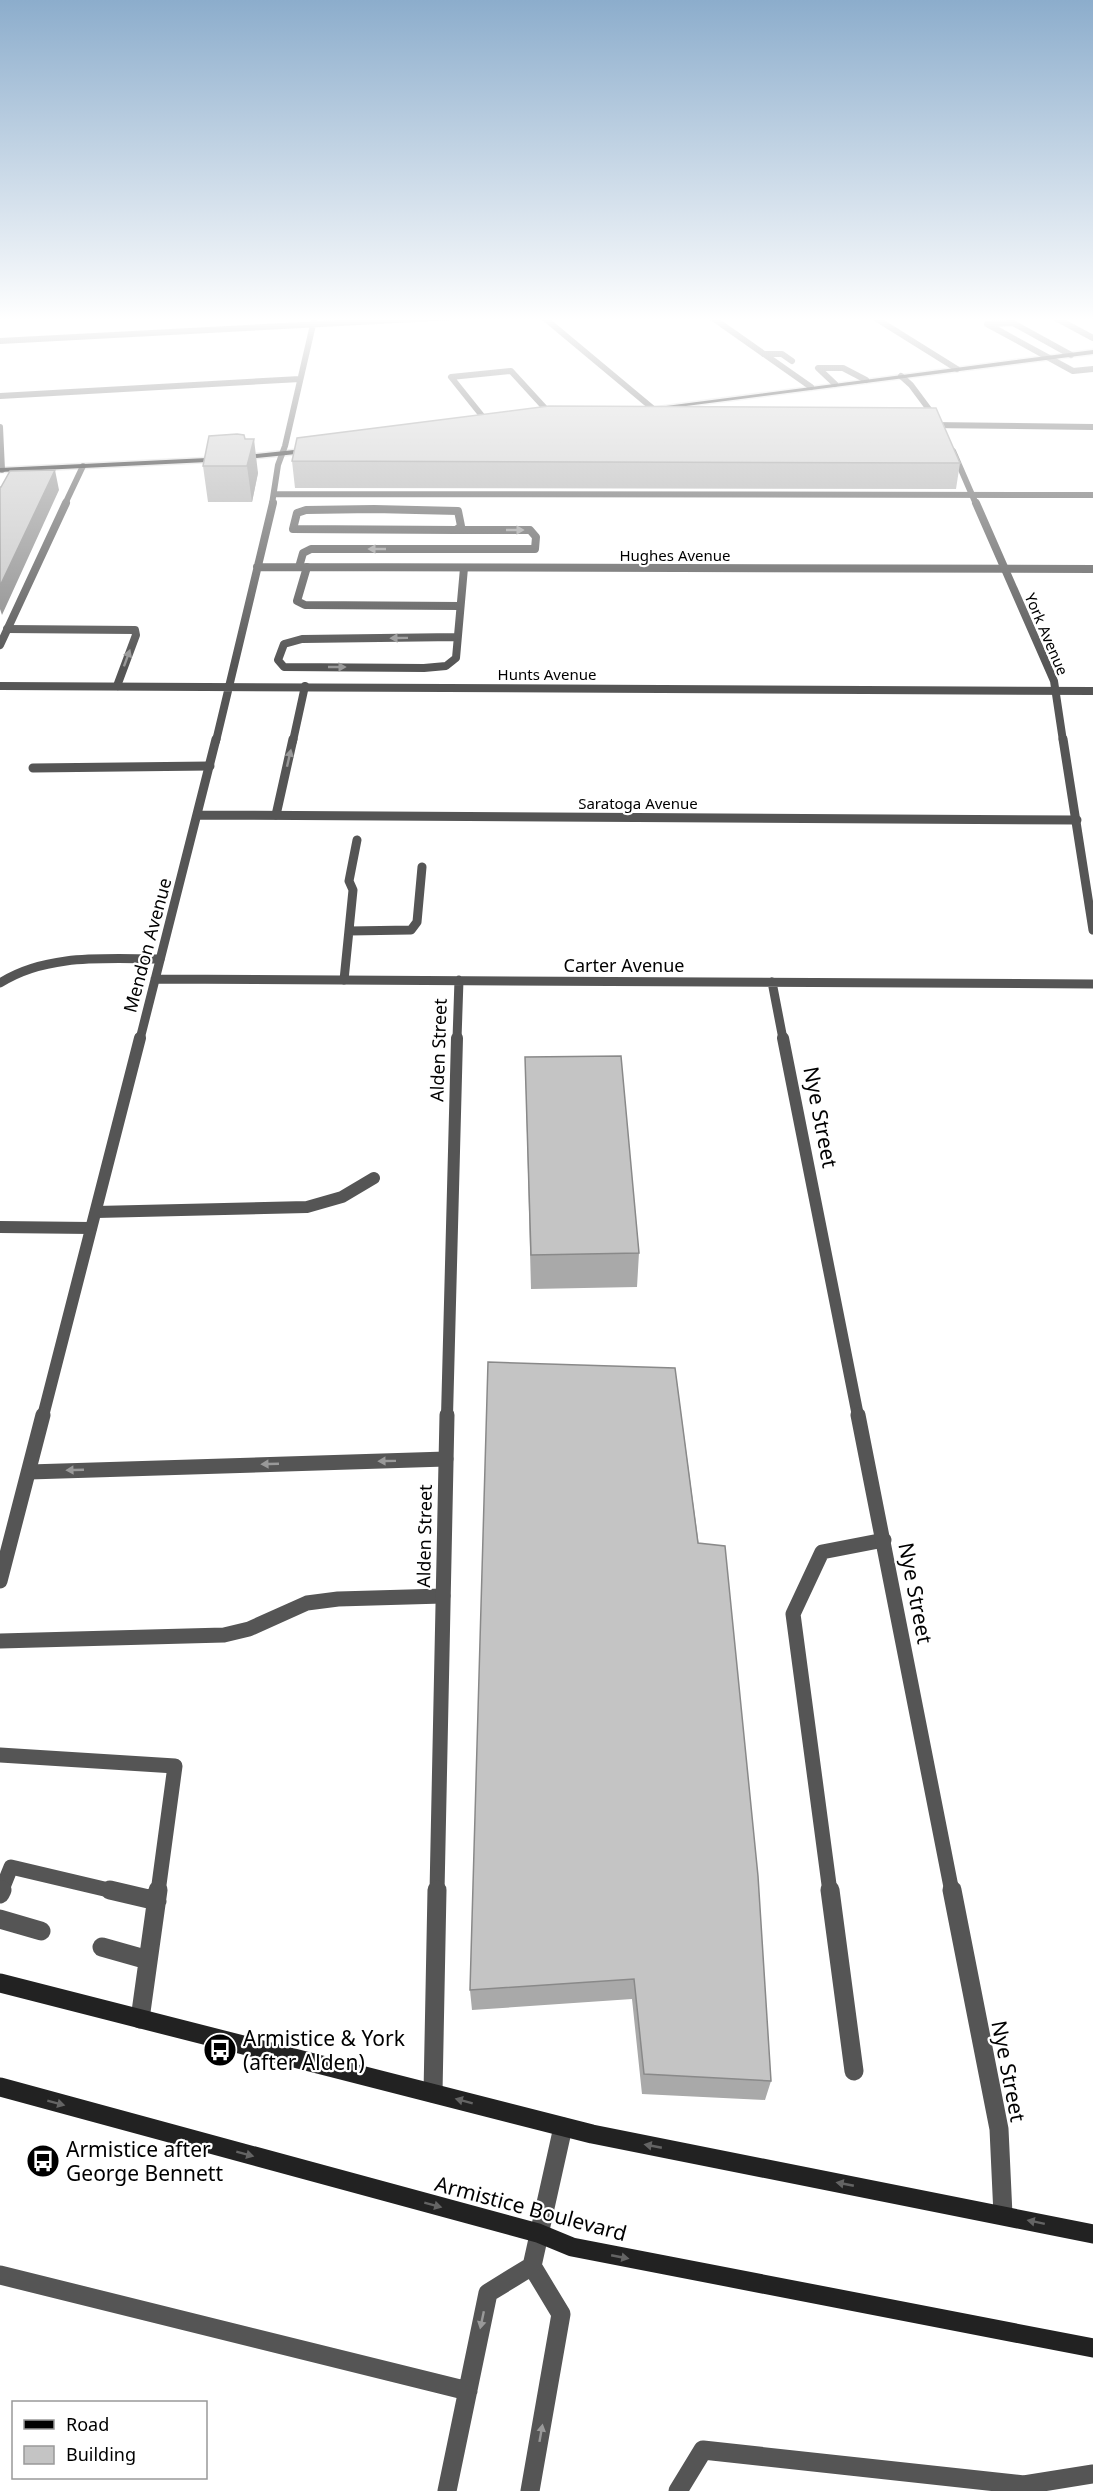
<svg xmlns="http://www.w3.org/2000/svg" width="1093" height="2491" font-family="'Noto Sans',sans-serif">
  <style>
    .lines { fill: none; stroke-linecap: round; stroke-linejoin: round }
    .primary-casing { stroke: #dbdbdb; stroke-width: 3 }
    .service-far5 { stroke: #555; stroke-width: 6 }
    .service-far4 { stroke: #555; stroke-width: 8 }
    .service-far3 { stroke: #555; stroke-width: 9 }
    .service-far2 { stroke: #555; stroke-width: 12 }
    .service-far1 { stroke: #555; stroke-width: 15 }
    .service { stroke: #555; stroke-width: 19 }
    .minor-far5 { stroke: #555; stroke-width: 6 }
    .minor-far4 { stroke: #555; stroke-width: 8 }
    .minor-far3 { stroke: #555; stroke-width: 9 }
    .minor-far2 { stroke: #555; stroke-width: 12 }
    .minor-far1 { stroke: #555; stroke-width: 15 }
    .minor { stroke: #555; stroke-width: 19 }
    .tertiary-far2 { stroke: #555; stroke-width: 6 }
    .tertiary-far1 { stroke: #555; stroke-width: 8 }
    .tertiary { stroke: #555; stroke-width: 9 }
    .secondary { stroke: #222; stroke-width: 19 }
    .primary { fill: #000; fill-rule: evenodd }
    .wall { fill: #a9a9a9 }
    .shaded-wall { fill: #898989 }
    .building { fill: #c4c4c4; stroke: #898989; stroke-width: 1.5 }
    .oneway { fill: #999 }
    .oneway2 { fill: #646464 }
    .labels { text-anchor: middle; dominant-baseline: central; stroke-width: 4.5; stroke-linejoin: round; paint-order: stroke }
    .far-street-label { font-size: 15px; fill: #000; stroke: #fff }
    .street-label { font-size: 18px; fill: #000; stroke: #fff }
    .near-street-label { font-size: 21px; fill: #000; stroke: #fff }
    .near-poi-label { font-size: 21px; fill: #000; stroke: #fff; text-anchor: start }
  </style>
  <rect width="100%" height="100%" fill="#fff"/>
  <g class="lines">
    <defs>
      <path id="primary" d="M1093 350V354L647 411 643 409Z
        M313 448H316V452L228 461 0 472V468L228 457Z"/>
    </defs>
    <!-- primary casing -->
    <use href="#primary" class="primary-casing"/>
    <!-- service-far5 -->
    <path class="service-far5" d="M987 324 1073 371 1093 369
      M987 324 1013 323 1071 355
      M764 354H782L792 361
      M835 384 818 368H843L866 380
      M491 427 451 377 511 371 554 418"/>
    <!-- service-far4 -->
    <path class="service-far4" d="M374 509 458 511 461 526 456 530 293 529 297 513 306 510Z
      M299 567 303 553 311 549H535L536 537 530 530H456
      M307 567 297 601 305 605 460 606
      M7 629 135 630 136 635 117 686
      M457 637 302 639 284 644 278 660 284 667 424 668 446 666 456 658 464 568
      M293 741 305 686"/>
    <!-- service-far3 -->
    <path class="service-far3" d="M33 768 210 766
      M276 815 293 739
      M349 931 411 930 417 922 422 867
      M344 980 353 890 349 881 357 840
      M0 983C47 953 107 959 160 959"/>
    <!-- service-far2 -->
    <path class="service-far2" d="M96 1212 307 1207 342 1197 374 1178
      M0 1227 91 1228"/>
    <!-- service-far1 -->
    <path class="service-far1" d="M29 1472 446 1459
      M0 1641 224 1635 249 1629 307 1603 338 1599 443 1596
      M0 1755 175 1766 158 1892
      M1 1892 11 1867 117 1892
      M830 1892 793 1614 822 1552 884 1540"/>
    <!-- service -->
    <path class="service" d="M110 1890 157 1901
      M830 1890 854 2071
      M0 1894 2 1890
      M0 1919 41 1931
      M102 1947 148 1960
      M140 2019 158 1890
      M0 2275 468 2391
      M447 2491 488 2293 532 2266
      M530 2491 561 2314 532 2266 563 2127
      M678 2491 703 2450 1024 2485 1093 2474"/>
    <!-- minor-far5 -->
    <path class="minor-far5" d="M542 316 663 417
      M710 316 811 387
      M872 316 957 369
      M1052 316 1093 338
      M0 341 473 316
      M0 396 300 379
      M929 425 1093 427
      M0 427 2 470
      M275 494 1093 495
      M65 504 83 466
      M272 504 278 465 285 446 315 316"/>
    <!-- minor-far4 -->
    <path class="minor-far4" d="M257 567 1093 569
      M0 645 66 503
      M0 686 1093 691
      M216 741 273 503"/>
    <!-- minor-far3 -->
    <path class="minor-far3" d="M198 815 1077 820
      M155 979 1093 984
      M772 982 783 1039
      M140 1039 216 739
      M457 1039 459 980"/>
    <!-- minor-far2 -->
    <path class="minor-far2" d="M783 1038 858 1416
      M43 1416 140 1038
      M447 1416 457 1038"/>
    <!-- minor-far1 -->
    <path class="minor-far1" d="M858 1415 952 1892
      M0 1581 43 1415
      M437 1892 447 1415"/>
    <!-- minor -->
    <path class="minor" d="M952 1890 999 2129 1003 2215
      M433 2093 437 1890"/>
    <!-- tertiary-far2 -->
    <path class="tertiary-far2" d="M901 376 911 385 937 420
      M953 451 976 504"/>
    <!-- tertiary-far1 -->
    <path class="tertiary-far1" d="M976 503 1054 681 1063 741"/>
    <!-- tertiary -->
    <path class="tertiary" d="M1063 739 1093 930"/>
    <!-- secondary -->
    <path class="secondary" d="M0 1983 592 2134 1093 2234
      M0 2087 538 2233 572 2247 1093 2348"/>
    <!-- primary -->
    <use href="#primary" class="primary"/>
  </g>
  <!-- wall -->
  <path class="wall" d="M245 439 258 473 252 502H208L203 466Z
    M292 461 960 463 956 489 295 488Z
    M525 1057 639 1253 637 1287 531 1289Z
    M675 1368 771 2081 765 2100 642 2094 632 1999 472 2010 470 1990Z"/>
  <!-- shaded-wall -->
  <path class="shaded-wall" d="M254 439 258 473 252 502 247 466Z
    M55 470 59 490 2 615 0 609V586Z"/>
  <!-- building -->
  <path class="building" d="M549 406 936 408 960 463 292 461 297 438Z
    M237 434 244 435 245 439H254L247 466H203L209 436Z
    M55 470 0 586V487H1L10 471Z
    M621 1056 639 1253 531 1255 525 1057Z
    M488 1362 675 1368 698 1543 725 1546 758 1876 771 2081 644 2074 634 1979 470 1990Z"/>
  <!-- one-way arrows -->
  <defs><path id="oneway-solid" d="M-6-.8H1V-3.2L6.5 0L1 3.2V.8H-6Z" transform="scale(1.5)"/></defs>
  <g class="oneway">
    <use href="#oneway-solid" transform="translate(515 530)"/>
    <use href="#oneway-solid" transform="translate(377 549) rotate(180)"/>
    <use href="#oneway-solid" transform="translate(399 638) rotate(179)"/>
    <use href="#oneway-solid" transform="translate(127 658) rotate(-70)"/>
    <use href="#oneway-solid" transform="translate(337 667)"/>
    <use href="#oneway-solid" transform="translate(289 758) rotate(-77)"/>
    <use href="#oneway-solid" transform="translate(387 1461) rotate(179)"/>
    <use href="#oneway-solid" transform="translate(270 1464) rotate(178)"/>
    <use href="#oneway-solid" transform="translate(75 1470) rotate(178)"/>
    <use href="#oneway-solid" transform="translate(482 2320) rotate(102)"/>
    <use href="#oneway-solid" transform="translate(541 2433) rotate(-80)"/>
  </g>
  <g class="oneway2">
    <use href="#oneway-solid" transform="translate(464 2101) rotate(-165)"/>
    <use href="#oneway-solid" transform="translate(56 2103) rotate(15)"/>
    <use href="#oneway-solid" transform="translate(653 2146) rotate(-169)"/>
    <use href="#oneway-solid" transform="translate(245 2154) rotate(15)"/>
    <use href="#oneway-solid" transform="translate(845 2184) rotate(-169)"/>
    <use href="#oneway-solid" transform="translate(433 2205) rotate(15)"/>
    <use href="#oneway-solid" transform="translate(1036 2222) rotate(-168)"/>
    <use href="#oneway-solid" transform="translate(620 2257) rotate(11)"/>
  </g>
  <!-- sky -->
  <linearGradient id="sky" x2="0" y2="1"><stop stop-color="#8cadcc"/><stop offset="0.48" stop-color="#fff"/><stop offset="1" stop-color="#fff" stop-opacity="0"/></linearGradient>
  <rect width="1093" height="665" fill="url(#sky)"/>
  <!-- icons -->
  <defs>
    <symbol id="bus-disc" viewBox="-11 -11 22 22"><circle r="9.5" fill="#000" stroke="#fff"/><path d="M-5-6H5V4H4V6H2V4H-2V6H-4V4H-5ZM-3.5-4V0h7V-4ZM-3.5 1.2v1.5H-2V1.2ZM2 1.2v1.5H3.5V1.2Z" fill="#fff"/></symbol>
  </defs>
  <g fill-rule="evenodd">
    <use href="#bus-disc" x="201" y="2031" width="38" height="38"/>
    <use href="#bus-disc" x="24" y="2142" width="38" height="38"/>
  </g>
  <g class="labels">
    <!-- far-street labels -->
    <g class="far-street-label">
      <text x="675" y="555">Hughes Avenue</text>
      <text transform="translate(1047 634) rotate(67)">York Avenue</text>
      <text x="547" y="674">Hunts Avenue</text>
      <text x="638" y="803">Saratoga Avenue</text>
    </g>
    <!-- street labels -->
    <g class="street-label">
      <text transform="translate(147 945) rotate(-75)">Mendon Avenue</text>
      <text x="624" y="965">Carter Avenue</text>
      <text transform="translate(438 1050) rotate(-88)">Alden Street</text>
      <text transform="translate(424 1536) rotate(-89)">Alden Street</text>
    </g>
    <!-- near-street labels -->
    <g class="near-street-label">
      <text transform="translate(821 1117) rotate(79)">Nye Street</text>
      <text transform="translate(916 1593) rotate(79)">Nye Street</text>
      <text transform="translate(1009 2071) rotate(79)">Nye Street</text>
      <text transform="translate(531 2208) rotate(15)">Armistice Boulevard</text>
    </g>
    <!-- near-poi labels -->
    <g class="near-poi-label">
      <text x="243" y="2038">Armistice &amp; York<tspan x="243" dy="24">(after Alden)</tspan></text>
      <text x="66" y="2149">Armistice after<tspan x="66" dy="24">George Bennett</tspan></text>
    </g>
  </g>
  <!-- legend -->
  <rect x="12" y="2401" width="195" height="78" fill="#ffffff" stroke="#999999" stroke-width="1.5"/>
  <rect x="24" y="2420" width="30" height="9" fill="#000000" stroke="#999999" stroke-width="1.5"/>
  <text x="66" y="2431" font-size="18" fill="#000000">Road</text>
  <rect x="24" y="2446" width="30" height="18" fill="#c4c4c4" stroke="#999999" stroke-width="1.5"/>
  <text x="66" y="2461" font-size="18" fill="#000000">Building</text>
</svg>
